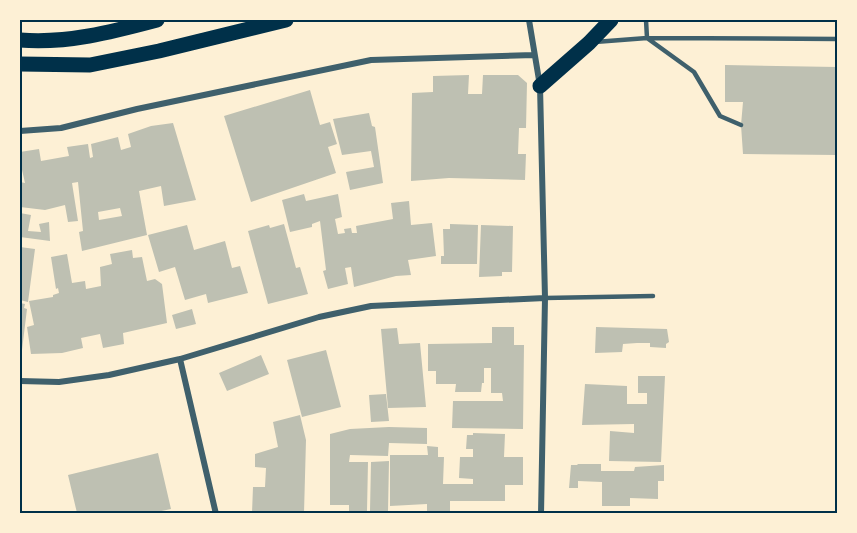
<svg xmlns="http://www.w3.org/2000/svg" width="857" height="533" font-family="Jost,sans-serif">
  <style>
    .building { fill: #bec0b2; fill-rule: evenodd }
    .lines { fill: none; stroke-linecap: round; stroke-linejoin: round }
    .service { stroke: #3f606c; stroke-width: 4.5 }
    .minor { stroke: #3f606c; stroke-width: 6 }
    .primary { stroke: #003049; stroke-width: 15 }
    .neatline { fill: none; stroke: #003049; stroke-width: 2 }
  </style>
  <rect width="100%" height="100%" fill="#fdf0d5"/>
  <!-- building -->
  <path class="building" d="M725 65 837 67V155L743 154 741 125 743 102H725Z
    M469 75 468 94H482L483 75H518L527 83 526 128H519L518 154H526L525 180 449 178 411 181 412 93 433 92V76Z
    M310 90 320 125 330 122 337 144 328 147 336 173 251 202 224 116Z
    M369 113 372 126 375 127 383 183 350 190 346 172 374 167 371 151 342 155 333 119Z
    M173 123 196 200 164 206 161 186 139 191 147 235 82 251 79 232 83 231 78 182 72 183 78 221 68 222 65 205 45 210 20 207V182L25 183 20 161V152L39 149 41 161 69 156 67 147 88 144 90 158 93 157 91 144 118 137 121 150 131 147 128 134 151 126ZM120 208 122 216 99 220 98 212Z
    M304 194 306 201 338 194 342 217 335 219 338 234 345 233 344 229 351 228 352 233H357L356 226 393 219 391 203 409 201 411 225 432 223 436 256 408 260 411 275 396 276 354 287 351 267 345 268 348 284 328 289 323 271 326 270 320 221 312 224V227L290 232 282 200Z
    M20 213 31 215 28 231 41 232 39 224 49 222 50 241 20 237Z
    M284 224 296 268 300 267 308 294 268 304 248 231 269 225 270 228Z
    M450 224 478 225 477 264H441V256H444L443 229H450Z
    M187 225 194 250 225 241 232 268 240 266 248 293 208 303 206 294 185 300 175 267 159 272 148 235Z
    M481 225 513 226 512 272H502V276L479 277Z
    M20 247 35 249 28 302 20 300 21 279H20Z
    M132 250 133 258 142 257 147 281 155 279 162 284 167 323 123 333 124 344 103 348 100 334 81 338 83 348 62 353 31 354 27 327 34 325 29 301 53 297V295L59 293 58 288 56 289 51 257 67 254 72 283 85 281 86 289 101 286 100 267 112 264 110 254Z
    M20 303 25 304 24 308 27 309 22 350H20Z
    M192 309 196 324 176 329 172 315Z
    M492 327H514V345H524L523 429 452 428 453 401H503L502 393H491V368H484V383H482L481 392H455L456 384H436V371H428V344L492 343Z
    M596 327 667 329 669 342 666 344V348L650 347V343H637L623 344 622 352 595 353Z
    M397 328 399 344 420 343 426 407 388 408 381 329Z
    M326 350 341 407 302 417 287 360Z
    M261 355 269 374 227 391 219 373Z
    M638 376H665L661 462 609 461 610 431 634 433V424L582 425 585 384 627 386V404H647V393H638Z
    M386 394 389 421 371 422 369 395Z
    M300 415 306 440 304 513H252L253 487H265L266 468 255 467V454L278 447 273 422Z
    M389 427 427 428V444L389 443 388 456 350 455 349 462H368L367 511H349V505H330V434L350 429Z
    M473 433 505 434 504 457H523V485H505V501H450V513H427V504L390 506V455H428L427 446 438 447V457H444L443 484H473V479L459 478 460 457H473V449H466L467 435H473Z
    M158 453 171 509 152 513H77L68 475Z
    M389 461 388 511H370L371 462Z
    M578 464H601V471H634L635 467 664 465V481H658V499L630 498V506H602V482L578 481V488H569L571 465H577Z"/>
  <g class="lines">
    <!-- service -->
    <path class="service" d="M646 20 647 38 694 72 720 116 741 125
      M595 42 647 38 838 39
      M545 298 653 296"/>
    <!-- minor -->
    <path class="minor" d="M529 20 540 86 545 298 541 514
      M20 131 61 128 137 109 371 60 534 55
      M180 359 216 514
      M20 381 59 382 109 375 180 359 319 317 371 306 545 298"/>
    <!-- primary -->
    <path class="primary" d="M20 40C66 44 112 32 157 20
      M20 64 90 65 159 51 286 20
      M540 86 589 43 611 20"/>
  </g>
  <!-- border -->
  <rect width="857" height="533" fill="none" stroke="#fdf0d5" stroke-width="42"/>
  <rect x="21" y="21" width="815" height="491" class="neatline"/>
</svg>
